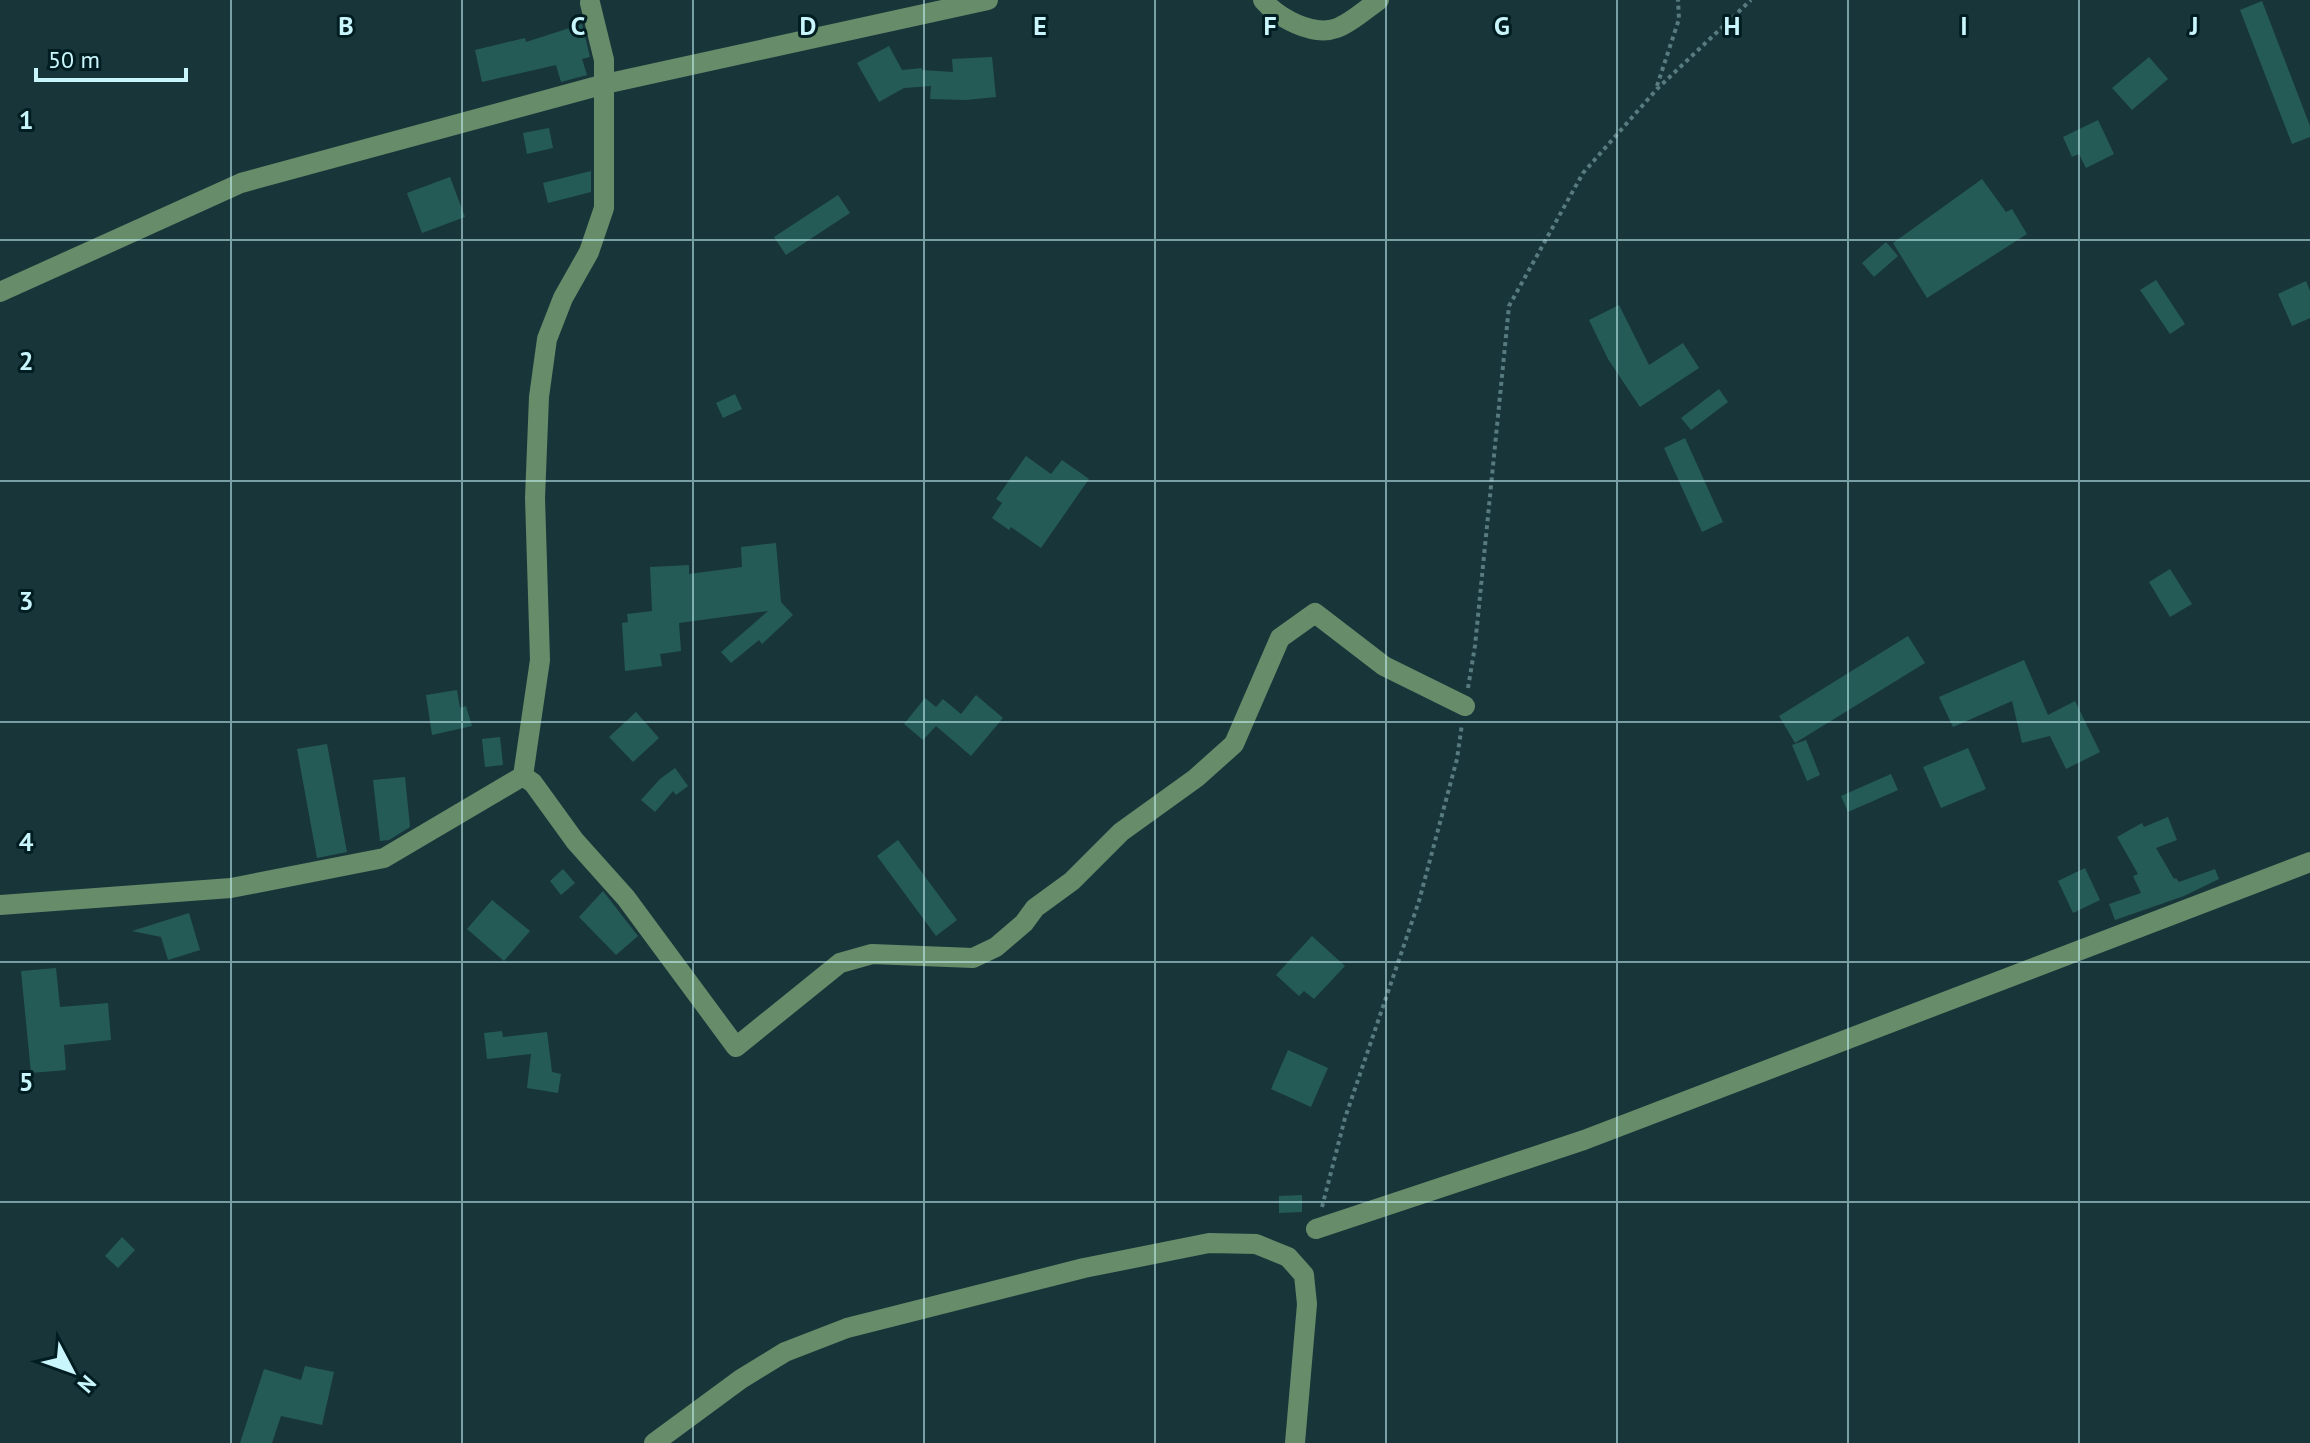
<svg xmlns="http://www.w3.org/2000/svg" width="2310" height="1443" font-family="'PT Sans',sans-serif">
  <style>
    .building { fill: #255b56 }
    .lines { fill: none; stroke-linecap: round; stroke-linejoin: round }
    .path { stroke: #577b7f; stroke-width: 4; stroke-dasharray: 4 4; stroke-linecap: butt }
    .minor { stroke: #678c6a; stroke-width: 20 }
    .grid { fill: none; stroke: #c9f6fc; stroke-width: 2; stroke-opacity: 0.55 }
    .grid-label { font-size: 26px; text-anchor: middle; font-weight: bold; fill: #c9f6fc; stroke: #001d21; stroke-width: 6; stroke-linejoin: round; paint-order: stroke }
  </style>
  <rect width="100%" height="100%" fill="#18363a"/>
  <!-- building -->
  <path class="building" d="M2262 1 2310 126V137L2292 144 2240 10Z
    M582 24 590 57 582 59 587 75 561 82 556 65 482 82 475 50 525 38 526 42Z
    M889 46 902 70 922 68V70L953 72 952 59 992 57 996 97 966 100 930 99 931 86 904 88 879 102 857 63Z
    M2149 57 2168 79 2132 110 2112 88Z
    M2098 120 2114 154 2086 168 2079 154 2072 157 2063 137Z
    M549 128 553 148 527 154 523 133Z
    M591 171V192L548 203 543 183Z
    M450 177 465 217 422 233 407 193Z
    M1982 179 2006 212 2012 209 2027 234 1927 298 1893 243Z
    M838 195 850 213 786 255 774 237Z
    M1886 242 1898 256 1874 277 1862 263Z
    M2156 280 2185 324 2170 334 2140 290Z
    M2306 281 2310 291V318L2292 326 2278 294Z
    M1619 305 1649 365 1683 343 1699 368 1640 407 1608 359 1589 320Z
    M1719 389 1728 402 1691 430 1681 418Z
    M735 394 742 409 723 418 716 403Z
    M1685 438 1723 522 1702 532 1664 448Z
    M1026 456 1051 474 1062 460 1089 479 1041 548 1011 527 1009 530 992 518 1002 503 996 499Z
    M776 543 781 602 793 615 762 644 759 640 731 663 721 652 768 611 679 623 681 651 660 654 662 666 625 671 622 623 628 622 627 614 652 611 650 567 689 565V574L742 567 741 547Z
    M2170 569 2192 604 2170 617 2149 582Z
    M1908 636 1925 663 1795 743 1779 716Z
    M2024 660 2048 715 2075 701 2100 752 2066 769 2050 736 2022 743 2012 701 1953 727 1939 697Z
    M457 690 460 708 466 706 472 726 432 735 426 695Z
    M976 695 1003 718 971 756 936 726 923 740 904 724 925 698 936 707 943 699 961 714Z
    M636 712 659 738 633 762 609 737Z
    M500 737 503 765 485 767 482 739Z
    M1806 740 1820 775 1807 781 1792 745Z
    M327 744 347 852 317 858 297 749Z
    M1968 748 1986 789 1941 808 1923 767Z
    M675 768 688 786 676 795 673 791 655 812 641 800 660 779Z
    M1891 774 1898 790 1848 812 1841 796Z
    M405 777 410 827 389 840 380 841 373 780Z
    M2168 817 2177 840 2156 848 2174 879 2176 878 2179 882 2215 869 2219 879 2184 896 2115 920 2109 904 2141 893 2133 876 2138 874 2117 837 2142 823 2144 827Z
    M898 840 957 920 936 936 877 856Z
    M2085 868 2100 900 2073 913 2058 881Z
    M563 869 575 883 561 895 550 881Z
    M603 891 638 936 616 955 579 917Z
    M492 900 530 931 504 961 467 929Z
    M189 913 200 950 168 960 161 937 132 931Z
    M1312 936 1345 966 1314 999 1304 991 1299 996 1276 975Z
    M56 968 60 1007 108 1003 111 1040 64 1045 66 1070 31 1073 21 971Z
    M502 1031 503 1037 547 1032 552 1072 561 1074 558 1093 527 1088 531 1054 487 1059 484 1033Z
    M1288 1050 1328 1068 1311 1107 1271 1089Z
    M1302 1195V1212L1279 1213V1196Z
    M122 1237 135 1250 118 1268 105 1256Z
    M305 1366 334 1372 322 1425 281 1416 272 1443H240L264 1369 301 1380Z"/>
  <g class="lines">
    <!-- path -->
    <path class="path" d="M1657 86 1679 19 1678 0
      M1468 688 1475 646 1509 306 1583 173 1657 89 1751 0
      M1322 1207 1345 1118 1419 901 1457 759 1462 724"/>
    <!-- minor -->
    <path class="minor" d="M1263 0C1278 18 1313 37 1337 28 1351 23 1366 9 1379 0
      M0 292 241 183 605 84 988 0
      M523 776 533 783 575 841 626 898 736 1047 840 963 872 954 973 958 996 947 1024 923 1035 908 1072 881 1121 832 1196 778 1234 744 1280 638 1315 613 1384 666 1465 706
      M523 776 540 660 535 498 539 397 547 339 563 298 589 252 604 208V60L590 3
      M0 905 231 888 384 858 523 776
      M1316 1229 1584 1140 2310 862
      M654 1443 741 1379 785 1352 847 1328 1084 1268 1209 1243 1256 1244 1288 1257 1304 1275 1307 1304 1295 1443"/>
  </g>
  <!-- grid -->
  <path class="grid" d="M231 0V1443M462 0V1443M693 0V1443M924 0V1443M1155 0V1443M1386 0V1443M1617 0V1443M1848 0V1443M2079 0V1443M0 240H2310M0 481H2310M0 722H2310M0 962H2310M0 1202H2310"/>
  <g class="grid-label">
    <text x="346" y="35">B</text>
    <text x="578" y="35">C</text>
    <text x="808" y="35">D</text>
    <text x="1040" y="35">E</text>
    <text x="1270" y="35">F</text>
    <text x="1502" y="35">G</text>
    <text x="1732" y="35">H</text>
    <text x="1964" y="35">I</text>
    <text x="2194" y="35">J</text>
    <text x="26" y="129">1</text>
    <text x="26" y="370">2</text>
    <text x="26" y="610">3</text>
    <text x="26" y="851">4</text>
    <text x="26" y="1091">5</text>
  </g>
  <!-- north arrow -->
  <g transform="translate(72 1371) rotate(131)" stroke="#001d21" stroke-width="6" paint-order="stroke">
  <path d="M0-6L14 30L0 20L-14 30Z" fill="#c9f6fc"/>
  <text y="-12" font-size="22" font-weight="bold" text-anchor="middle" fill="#c9f6fc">N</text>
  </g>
  <!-- scale -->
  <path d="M36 68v12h150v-12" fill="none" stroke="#c9f6fc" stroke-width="4"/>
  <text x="48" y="68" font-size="24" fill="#c9f6fc" stroke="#001d21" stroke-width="6" paint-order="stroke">50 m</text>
</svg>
